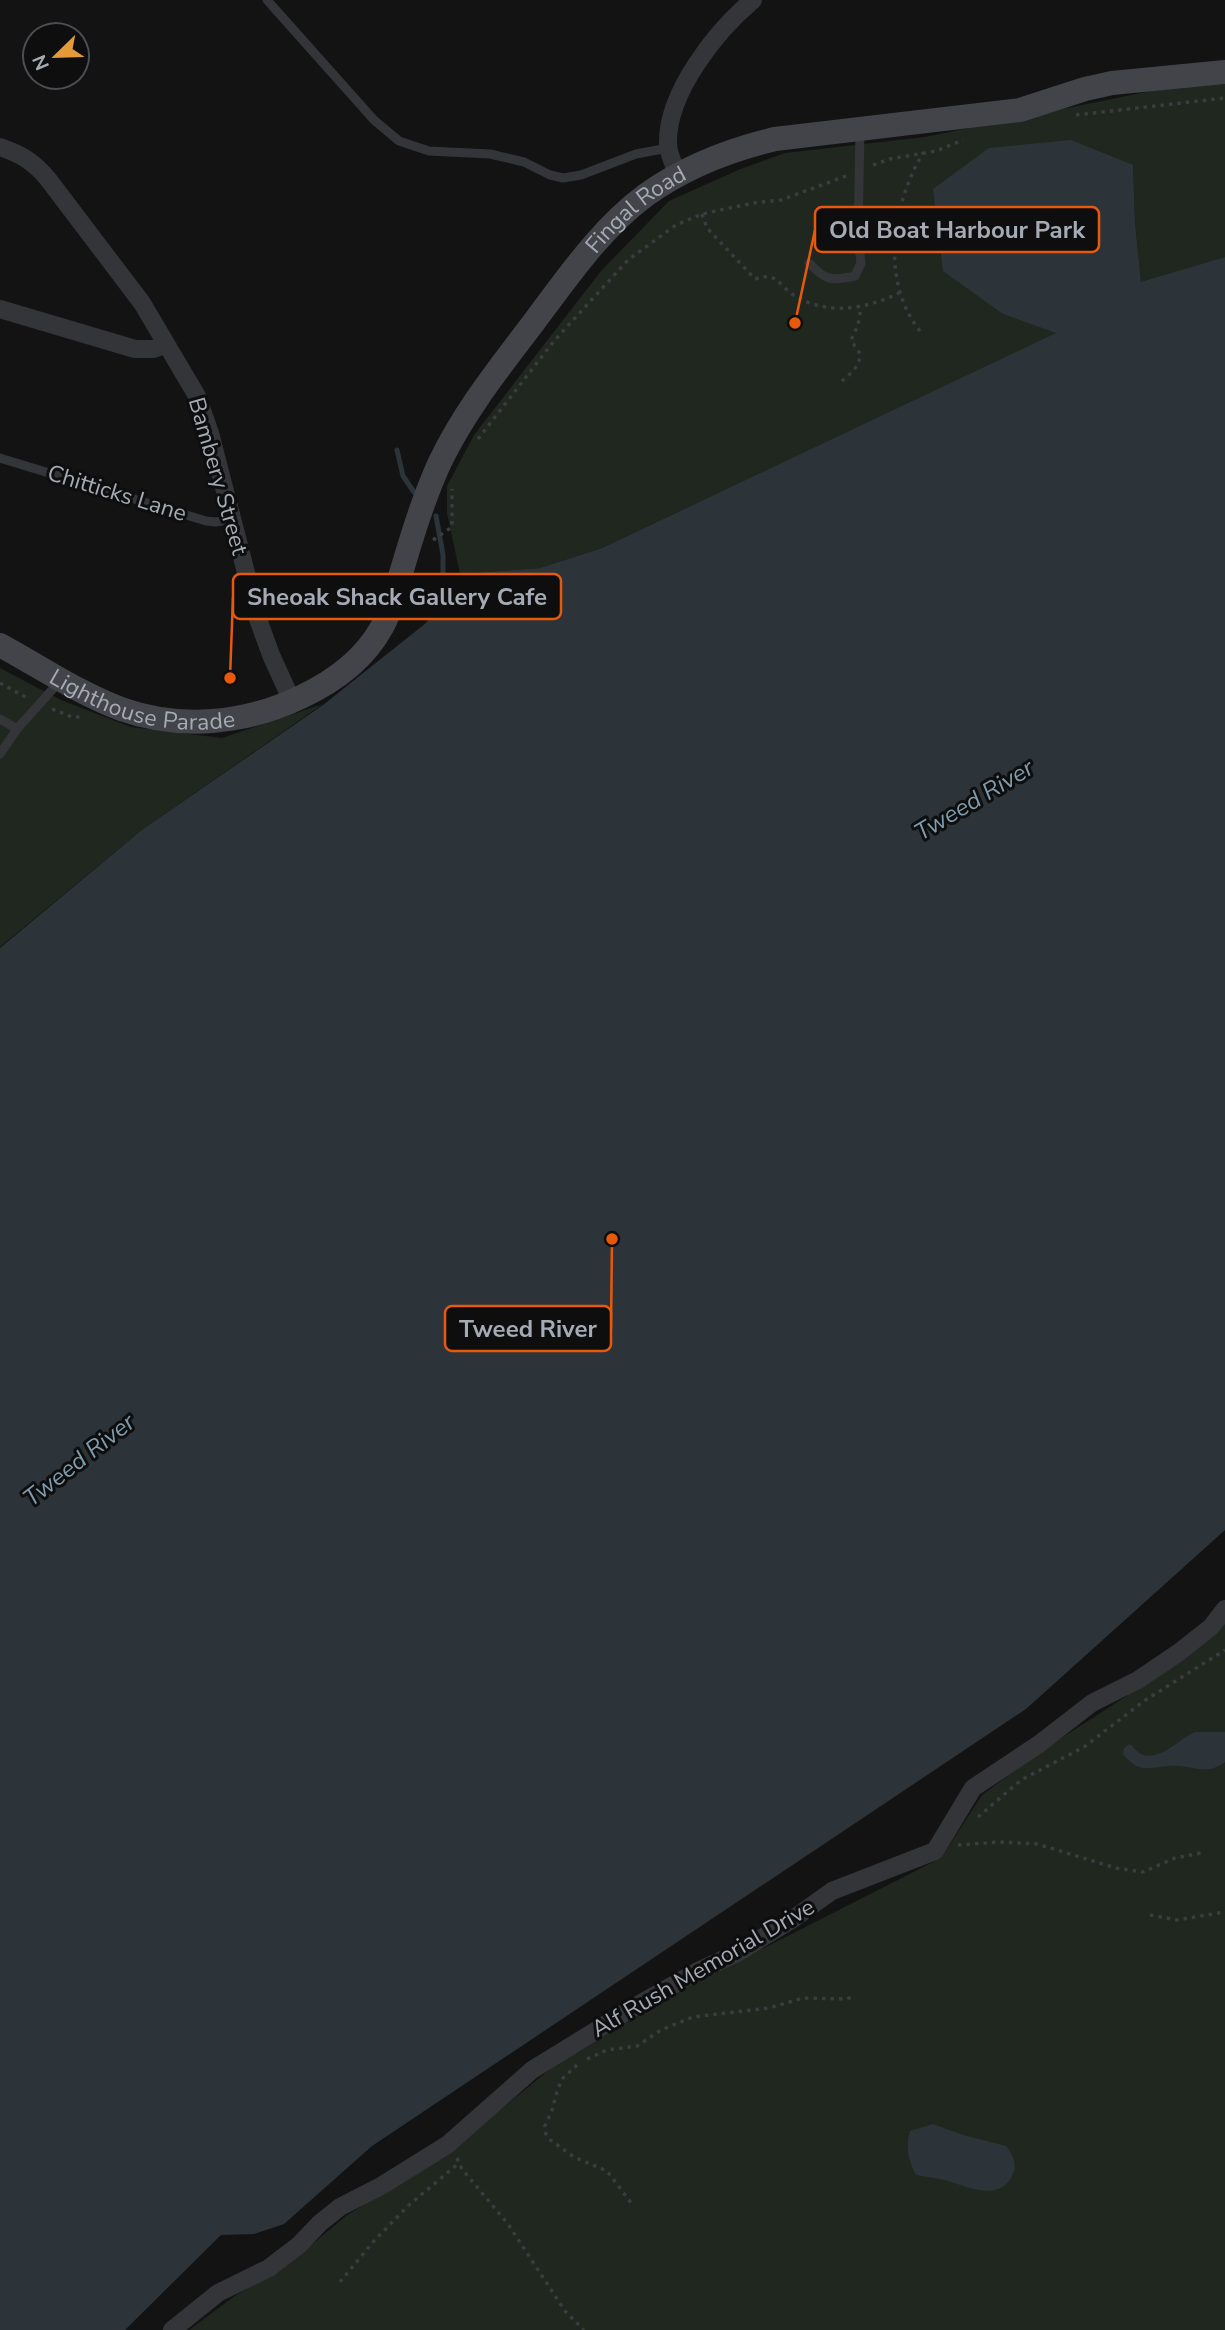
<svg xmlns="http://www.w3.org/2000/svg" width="1225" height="2330" font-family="'Nunito Sans',sans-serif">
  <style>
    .green { fill: #1f271f }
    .water { fill: #2c3439 }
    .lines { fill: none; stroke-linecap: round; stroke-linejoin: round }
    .stream { stroke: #2c3439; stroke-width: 5 }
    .path { stroke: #3a3c40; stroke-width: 3.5; stroke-dasharray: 3.5 5; stroke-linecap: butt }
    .lane { stroke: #343539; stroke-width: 9 }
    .street { stroke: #343539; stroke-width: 18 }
    .secondary { stroke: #424449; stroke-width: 24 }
    .labels { text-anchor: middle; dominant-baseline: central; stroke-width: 6; stroke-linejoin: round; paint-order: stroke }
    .street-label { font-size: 23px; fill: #a5abb4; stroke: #0e0e0f }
    .water-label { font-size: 24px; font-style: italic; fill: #7e9cad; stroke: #0e0e0f }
    .leader { fill: none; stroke: #e8590c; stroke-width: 2.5 }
    .callout-dot { fill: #e8590c; stroke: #0e0e0f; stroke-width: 2.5 }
    .callout { fill: #0e0e0f; stroke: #e8590c; stroke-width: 2.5 }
    .callout-label { font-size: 24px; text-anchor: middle; font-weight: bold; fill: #a5abb4 }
  </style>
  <rect width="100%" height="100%" fill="#131314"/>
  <!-- green -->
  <path class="green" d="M1200 81 1225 83V257L1141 283 1135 222 1133 165 1003 314 1057 333 602 548 540 568 460 574 447 513V486L474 435 601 271 669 201 738 170 785 153 925 137Z
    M0 668 61 700 131 727 222 738 323 704 143 829 0 947Z
    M1225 1622V2330H189L236 2295 280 2271 346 2216 450 2151 554 2066 681 1990 941 1858 982 1795 1038 1753 1178 1663Z"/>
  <!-- water -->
  <path class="water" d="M1071 140 1133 165 1135 222 1141 282 1225 257V1530L1026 1709 372 2146 284 2224 254 2234 221 2235 125 2330H0V948L143 829 323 705 426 623 460 574 540 568 602 548 1056 333 1003 314 943 271 933 189 989 148Z
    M1195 1732H1225V1762C1208 1775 1197 1767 1178 1766 1154 1764 1142 1778 1123 1754L1124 1748 1130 1744C1134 1748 1138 1753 1143 1755 1162 1760 1179 1739 1195 1732Z
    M933 2124 963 2135 1006 2146C1013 2156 1018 2163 1012 2176 999 2202 968 2187 948 2181 937 2178 926 2177 916 2175 908 2160 905 2147 910 2131Z"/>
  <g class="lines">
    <!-- stream -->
    <path class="stream" d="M397 450 403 476 414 492
      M436 516 443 555V599"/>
    <!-- path -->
    <path class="path" d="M1076 115 1225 98
      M873 165 890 159 936 151 963 140
      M702 214 707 228 755 279C777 272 777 283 792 294 827 317 867 309 901 292
      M920 331C880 281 892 205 923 153
      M842 381C850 374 865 362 858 350 856 347 853 344 851 340L858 325 861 307
      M478 439 554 341 628 260 676 225 702 214 753 203 781 200 846 176
      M433 540 452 527V489
      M0 683 29 699
      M52 709 72 717H84
      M978 1817 1021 1780 1084 1747 1144 1701 1225 1650
      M958 1845 999 1842 1037 1844 1116 1868 1143 1872 1175 1858 1201 1853
      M1150 1915 1177 1920 1225 1912
      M587 2059 607 2050 637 2046 661 2030 693 2017 769 2008 803 1998 846 1999 855 1996
      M577 2065 563 2078 558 2088 552 2110 545 2126 546 2134 549 2139 574 2157 607 2171 632 2204
      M457 2158 462 2169 508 2224 565 2311 584 2330
      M340 2282 373 2242 409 2205 459 2163"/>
    <!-- lane -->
    <path class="lane" d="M267 0 374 120 399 141 429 151 490 154 524 162 550 175 563 178 581 175 636 154 668 148
      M809 263C826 281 831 281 855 276L861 263 858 238 860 132
      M0 458 206 521 216 522 233 519
      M0 719 17 729
      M0 754 17 729 60 681"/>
    <!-- street -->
    <path class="street" d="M0 147C21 154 34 162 48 179L142 303 197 396 210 433 258 619 271 655 292 701
      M678 175C674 165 668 154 668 143 667 93 716 31 753 0
      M0 309 135 349H154L166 344
      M172 2330 218 2293 269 2268 299 2245 320 2223 340 2207 381 2186 447 2145 532 2070 634 2007 696 1972 737 1953 793 1919 832 1891 935 1851 973 1788 1039 1744 1092 1703 1138 1680 1178 1653 1211 1627 1225 1609"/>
    <!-- secondary -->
    <path class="secondary" id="s1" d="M0 645C39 666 78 693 121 709 180 730 245 724 301 697 335 681 364 660 382 627 392 609 396 589 402 570 413 533 424 497 440 462 465 410 500 367 534 322 567 278 601 228 646 195 685 167 729 150 775 139L1020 110 1085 89 1112 83 1225 72"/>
  </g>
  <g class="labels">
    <!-- street labels -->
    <g class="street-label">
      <text stroke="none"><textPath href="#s1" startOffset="928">Fingal Road</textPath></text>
      <text transform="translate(218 476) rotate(74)">Bambery Street</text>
      <text transform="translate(117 493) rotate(17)">Chitticks Lane</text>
      <text stroke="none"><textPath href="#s1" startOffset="156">Lighthouse Parade</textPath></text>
      <text transform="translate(703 1968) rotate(-30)">Alf Rush Memorial Drive</text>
    </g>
    <!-- water labels -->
    <g class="water-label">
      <text transform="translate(974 800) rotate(-31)">Tweed River</text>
      <text transform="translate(79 1460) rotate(-38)">Tweed River</text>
    </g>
  </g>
  <!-- callouts -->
  <path class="leader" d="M795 323L815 230M230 678L233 597M612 1239L611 1329"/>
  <g class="callout-dot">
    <circle cx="795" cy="323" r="7"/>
    <circle cx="230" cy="678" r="7"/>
    <circle cx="612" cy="1239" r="7"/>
  </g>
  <g class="callout">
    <rect x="815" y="207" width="284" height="45" rx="7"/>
    <rect x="233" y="574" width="328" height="45" rx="7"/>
    <rect x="445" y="1306" width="166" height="45" rx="7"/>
  </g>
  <g class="callout-label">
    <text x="957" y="238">Old Boat Harbour Park</text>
    <text x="397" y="605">Sheoak Shack Gallery Cafe</text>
    <text x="528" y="1337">Tweed River</text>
  </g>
  <!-- north arrow -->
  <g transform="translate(56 56) rotate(247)"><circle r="33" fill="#0e0e0f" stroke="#4a4d51" stroke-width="2"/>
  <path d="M0-5L12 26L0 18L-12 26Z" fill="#e59a3a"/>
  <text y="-10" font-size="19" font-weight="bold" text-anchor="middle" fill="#a5abb4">N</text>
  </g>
</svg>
